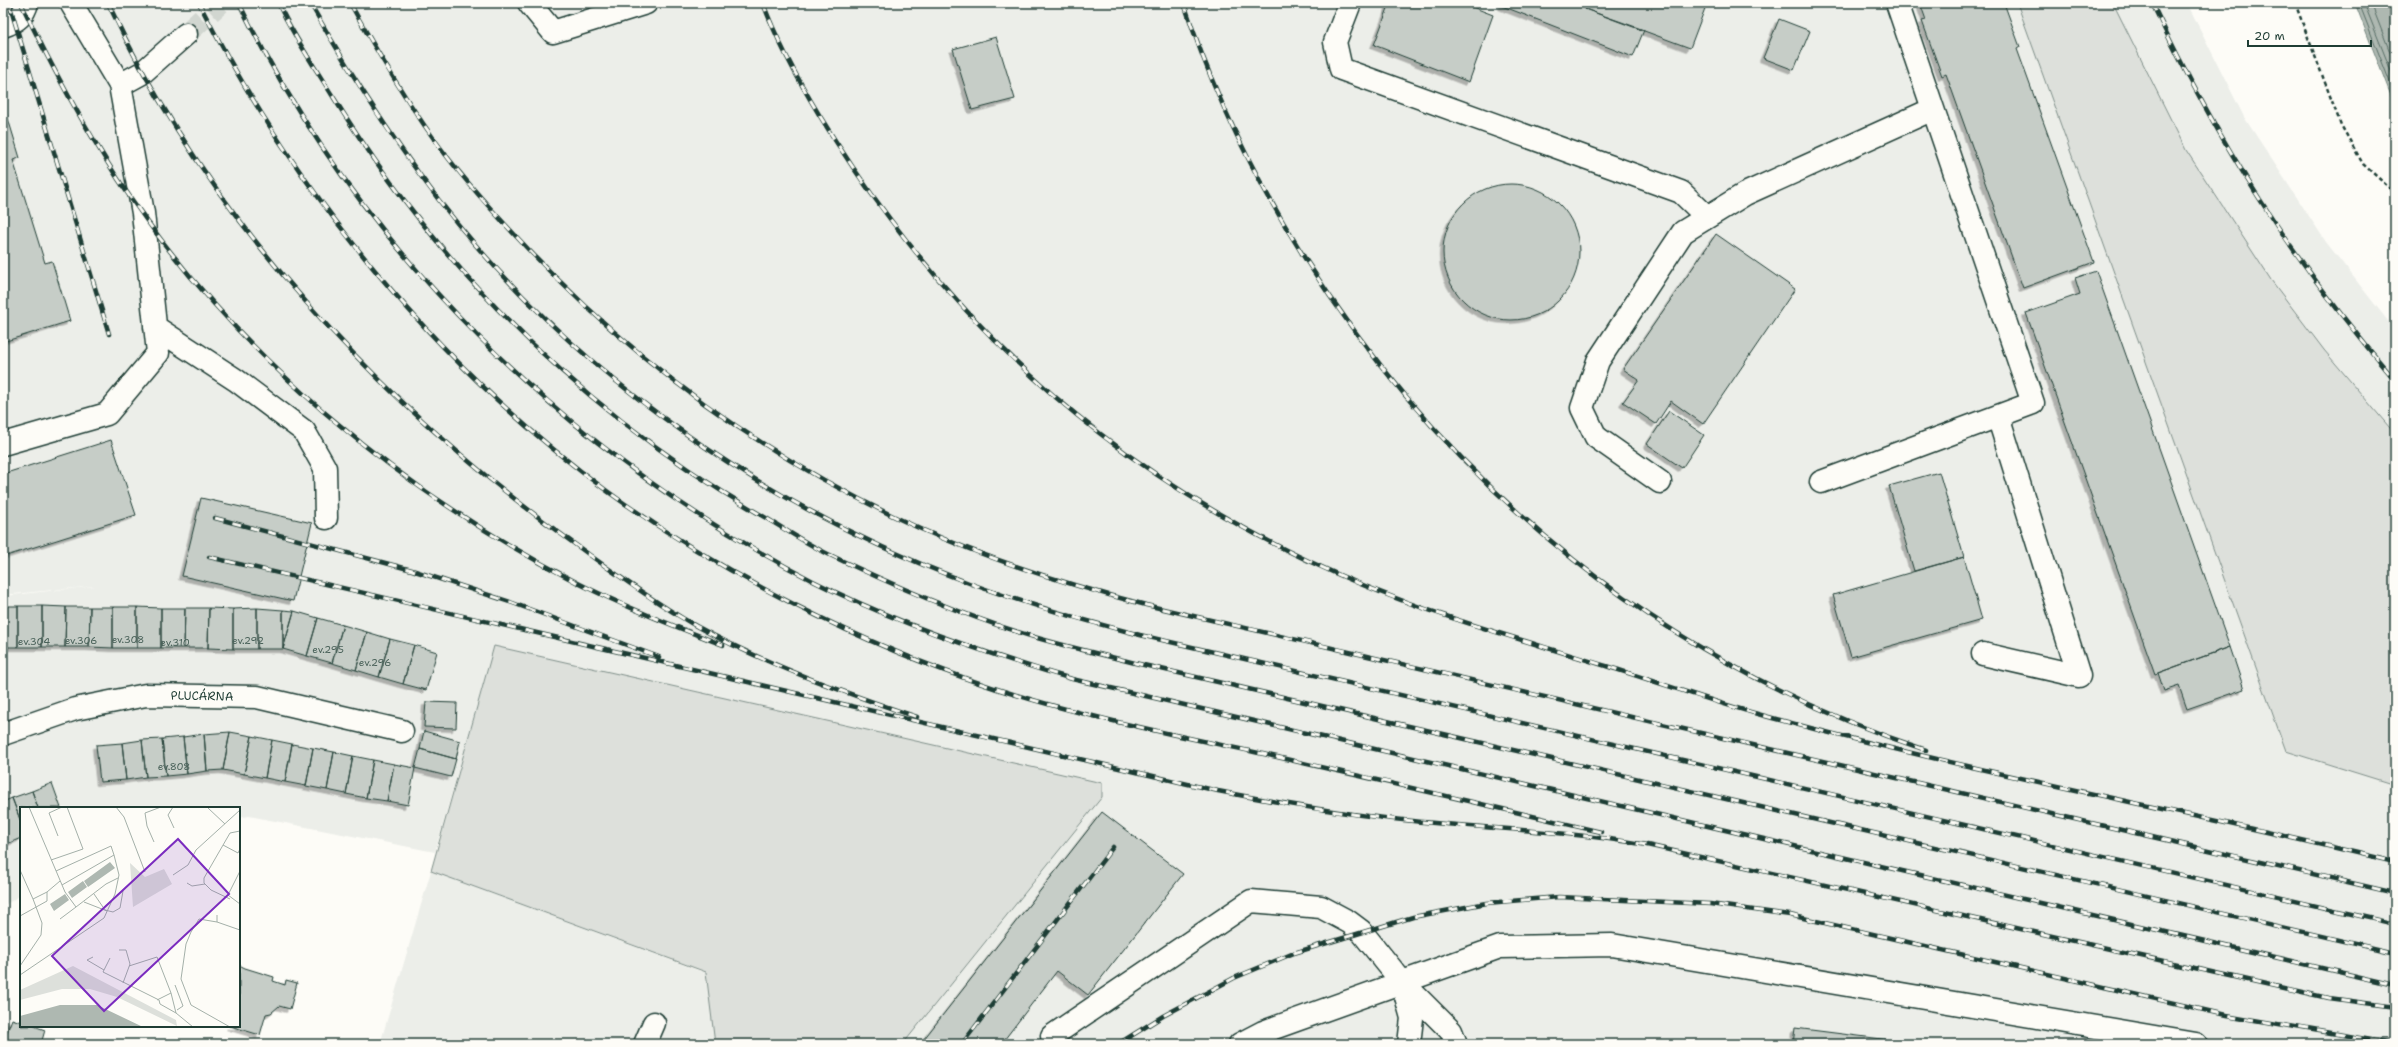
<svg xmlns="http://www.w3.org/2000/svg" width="2398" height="1047" font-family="'Shantell Sans',sans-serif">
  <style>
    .built { fill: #eceee9 }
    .green { fill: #dde0db; stroke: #7e8e88 }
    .water { fill: #aeb8b1; stroke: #75877f }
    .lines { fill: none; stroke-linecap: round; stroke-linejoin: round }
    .shore { stroke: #586e66; stroke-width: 1 }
    .building { fill: #c6cdc7; stroke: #1f3d34; filter: url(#shadow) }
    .minor-tunnel { stroke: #d1d6d0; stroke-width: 22; stroke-dasharray: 22 11; stroke-linecap: butt }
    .minor-casing { stroke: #1f3d34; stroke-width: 25 }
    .path { stroke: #1f3d34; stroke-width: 2.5; stroke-dasharray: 4 3; stroke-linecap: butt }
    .minor { stroke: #fdfcf7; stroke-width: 22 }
    .rail-casing { stroke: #1f3d34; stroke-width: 4.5 }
    .rail { stroke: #fdfcf7; stroke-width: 3; stroke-dasharray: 9; stroke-linecap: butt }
    .labels { text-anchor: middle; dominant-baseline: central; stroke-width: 4; stroke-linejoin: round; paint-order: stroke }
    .number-label { font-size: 10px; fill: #496159 }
    .street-label { font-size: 12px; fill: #1f3d34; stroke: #fdfcf7 }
    .inset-road { fill: none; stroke: #a4b0a9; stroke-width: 1 }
    .view { fill: #7b2cbf; fill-opacity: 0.15; stroke: #7b2cbf; stroke-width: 2 }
    .inset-edge { fill: none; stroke: #1f3d34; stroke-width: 2 }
  </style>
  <defs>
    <filter id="shadow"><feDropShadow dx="-3.5" dy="3.5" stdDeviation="0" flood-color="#0004"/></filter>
  </defs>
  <rect width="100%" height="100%" fill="#fdfcf7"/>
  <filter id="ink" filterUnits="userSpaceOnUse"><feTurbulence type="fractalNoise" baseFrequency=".025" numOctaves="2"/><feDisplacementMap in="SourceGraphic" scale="8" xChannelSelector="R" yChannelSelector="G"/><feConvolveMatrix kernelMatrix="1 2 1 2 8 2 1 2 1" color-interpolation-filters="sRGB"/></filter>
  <g filter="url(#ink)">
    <!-- built -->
    <path class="built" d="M3 3H2017L2286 751 2395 785V1044H877L1101 783 494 646 435 852 249 816 239 818V808H21V895L3 906V596L95 586 3 595Z
      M2113 3H2187L2244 117 2326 242 2395 330V434L2324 350 2271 280 2186 150Z
      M431 871 706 973 731 1044H380Z"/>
    <!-- green -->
    <path class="green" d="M2017 3H2113L2186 150 2271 280 2324 350 2395 434V785L2286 751Z
      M494 646 1102 783V797L903 1044H715L706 972 431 871Z"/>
    <!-- water -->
    <path class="water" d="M2355 3H2395V106Z"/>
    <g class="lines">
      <!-- shore -->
      <path class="shore" d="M2359 3 2395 95
        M2364 3 2395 81
        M2371 3 2395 65"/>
    </g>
    <!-- building -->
    <path class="building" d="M1390 3H1462L1493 15 1469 82 1374 45Z
      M1504 3H1587L1585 9 1644 30 1633 57 1502 6Z
      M1587 3H1707L1690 48 1585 9Z
      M1920 3H2004L2020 47 2017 49 2094 262 2023 288 1946 74 1942 76 1922 21 1926 20Z
      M1779 19 1810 31 1794 70 1763 58Z
      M996 37 1015 99 972 110 953 49Z
      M3 102 20 158 13 160 45 263 52 261 70 321 3 342Z
      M1443 252a68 68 0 1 1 136 0a68 68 0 1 1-136 0Z
      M1716 234 1795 289 1703 424 1671 401 1656 424 1623 402 1639 380 1623 369Z
      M2096 271 2230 647 2155 674 2026 313 2080 294 2075 278Z
      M1669 411 1704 435 1682 468 1647 444Z
      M111 440 136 515 3 557V474Z
      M1939 472 1964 557 1914 571 1889 486Z
      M201 498 312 523 293 601 182 576Z
      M1964 557 1982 620 1851 657 1833 595Z
      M3 606H18V647H3Z
      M18 606H42V647H18Z
      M42 606 66 607 65 647H42Z
      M66 607H90L89 647H65Z
      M90 607H113V648L89 647Z
      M113 607H137V648H113Z
      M137 607 161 608V648H137Z
      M161 608H185L184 648H161Z
      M185 608H209L208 648H184Z
      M209 608 233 609V649L208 648Z
      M257 608V649H233V609Z
      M257 608 283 610V649H257Z
      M283 610 294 611 283 649Z
      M294 611 318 618 307 656 283 649Z
      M318 618 343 625 332 663 307 656Z
      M343 625 367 632 356 670 332 663Z
      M367 632 390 639 379 677 356 670Z
      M390 639 414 645 403 684 379 677Z
      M414 645 437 652 426 690 403 684Z
      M2230 647 2244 689 2187 709 2179 686 2164 691 2158 673Z
      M426 702 457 703 456 728 424 727Z
      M424 731 460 741 456 759 420 749Z
      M230 732 252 736 244 774 223 770Z
      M230 732 223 770 207 771 204 734Z
      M204 734 207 771 187 774 183 737Z
      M252 736 272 740 265 778 244 774Z
      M183 737 187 774 166 776 162 739Z
      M162 739 166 776 146 777 142 740Z
      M142 740 146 777 126 780 122 743Z
      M272 740 292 744 285 782 265 778Z
      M122 743 126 780 100 782 96 745Z
      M292 744 313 748 306 786 285 782Z
      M313 748 334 752 327 790 306 786Z
      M420 749 456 759 451 777 415 768Z
      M334 752 353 756 346 794 327 790Z
      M353 756 373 760 366 798 346 794Z
      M373 760 394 764 387 801 366 798Z
      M394 764 415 768 408 805 387 801Z
      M52 783 61 808H38L32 791Z
      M32 791 38 808H21V822L12 798Z
      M12 798 21 822V838L7 844 3 833V802Z
      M1102 812 1183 874 1088 995 1057 971 1001 1044H920Z
      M3 833 7 844 3 845Z
      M239 965 245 968 274 977 273 981 285 985 286 980 297 983 290 1009 279 1006 271 1013 266 1014 260 1035 230 1026H239Z
      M12 1019 21 1022V1026H34L45 1030 41 1044H3V1037H5Z
      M1795 1028 1890 1040V1044H1793Z"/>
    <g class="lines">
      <!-- minor-tunnel -->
      <path class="minor-tunnel" d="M186 34 220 3"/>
      <defs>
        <path id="minor" d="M529 3 553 32 646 3
          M1350 3 1335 42 1341 69 1681 192 1707 217
          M3 26C16 22 24 16 27 3
          M120 85 142 73 186 34
          M155 327 236 380 304 431 325 468 326 518
          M3 444 107 414 158 353 143 213 120 85 71 3
          M1660 482 1596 437 1582 408 1598 361 1683 232 1745 194 1933 109
          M1821 482 2033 403 1897 3
          M1983 654 2079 676 1998 416
          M3 734 75 709 146 695 257 697 402 731
          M1402 982 1451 1031 1456 1044
          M1052 1036 1251 901 1321 907 1349 922 1361 931 1402 982 1412 1018 1409 1044
          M645 1044 654 1023
          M1240 1044 1263 1032 1500 947 1612 945 2196 1044"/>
      </defs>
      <!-- minor casing -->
      <use href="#minor" class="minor-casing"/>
      <!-- path -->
      <path class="path" d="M2295 3 2341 125 2363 164 2395 193"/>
      <!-- minor -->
      <use href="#minor" class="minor"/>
      <defs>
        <path id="rail" d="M9 3 109 334
          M21 3C50 64 82 123 118 179 231 351 397 490 578 583 625 607 674 626 723 645
          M108 3C210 221 381 405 576 545 614 573 654 602 696 626 765 664 842 692 917 717
          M199 3C294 190 437 366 607 491 720 573 862 645 994 688 1086 718 1182 736 1277 757 1385 781 1493 807 1601 832
          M239 3C360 251 569 455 813 581 896 623 983 653 1072 679L2395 985
          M278 3C293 35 313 65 332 95 439 268 580 409 756 512 780 526 803 542 828 554 890 584 955 612 1021 633 1058 645 1097 653 1135 663L2395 953
          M310 3C354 80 401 154 457 223 590 385 773 510 969 583 1025 604 1082 620 1140 635L2395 924
          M350 3C376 50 403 96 434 139 458 173 486 204 514 234 629 359 766 459 921 529 993 561 1069 585 1146 605L2395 893
          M763 3C790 75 844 158 890 219 1015 385 1168 503 1358 583 1438 617 1524 640 1606 666 1655 681 1704 699 1754 713 1965 771 2182 810 2395 862
          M1184 3C1213 94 1255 179 1306 260 1454 492 1664 663 1926 750
          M2152 3C2218 143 2294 263 2395 380
          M215 518 412 570 510 602 659 657
          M209 557 1218 791C1280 803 1341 814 1403 820 1485 829 1566 830 1647 845L2328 998 2395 1007
          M962 1044 1113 847
          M1118 1044 1163 1016 1234 978 1294 953 1413 917 1487 903 1559 897 1710 904 1790 915 2226 1015 2395 1044"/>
      </defs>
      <!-- rail casing -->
      <use href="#rail" class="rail-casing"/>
      <!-- rail -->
      <use href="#rail" class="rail"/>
    </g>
  </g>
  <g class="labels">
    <!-- number labels -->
    <g class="number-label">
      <text x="128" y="639">ev.308</text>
      <text x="81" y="640">ev.306</text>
      <text x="248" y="640">ev.292</text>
      <text x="34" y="641">ev.304</text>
      <text x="175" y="642">ev.310</text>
      <text x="328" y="649">ev.295</text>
      <text x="375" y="662">ev.296</text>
      <text x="174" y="766">ev.808</text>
    </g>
    <!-- street labels -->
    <g class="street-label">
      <text transform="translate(202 696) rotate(1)">PLUCÁRNA</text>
    </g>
  </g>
  <!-- overview -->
  <g transform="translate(20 807)">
    <rect width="220" height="220" fill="#fdfcf7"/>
    <path d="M110 56 125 70 144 62 152 77 113 100ZM53 159 156 213 157 219 97 190 70 182H42L0 193V183Z" fill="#dde0db"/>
    <path d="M90 55 95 61 68 80 64 74ZM63 74 67 80 52 91 48 85ZM45 87 49 93 34 104 30 97ZM40 198H77L123 220H0V209Z" fill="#aeb8b1"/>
    <path class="inset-road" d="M9 0 45 85 56 100 86 77 98 71M96 0 104 10 125 65M153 0 148 8 154 21M188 1 205 17M38 29 29 6 42 0M134 35 127 19 125 6 141 0M203 38 218 46 220 42M31 53 63 42 47 0M0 63 13 92 27 85M36 64 91 39 94 48 42 78M220 64 208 88 220 97M153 68 168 58 176 43 220 3M167 76 172 79 185 77M74 87 85 103 93 105 100 101 103 84M210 92 191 83 184 76V71L210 26 220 24M64 95 87 104M197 108V115L179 112 171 125 166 137 161 172 171 198 210 220M0 109 27 94V85L40 74M40 112 56 100M197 115 220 123M99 143H106L110 157 103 176M73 150 67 153 84 163M90 151 83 165 139 193 140 197 156 206 173 220M0 159 21 128 22 116 13 92M109 159 137 150 151 186 137 193M0 168 84 111 95 87 99 68 94 48M155 178 163 199 157 203M151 186 156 206"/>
    <path class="view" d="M158 32 209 87 84 204 32 149Z"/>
    <rect width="220" height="220" class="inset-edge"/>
  </g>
  <!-- margin -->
  <rect width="2398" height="1047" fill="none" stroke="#fdfcf7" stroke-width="16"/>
  <rect x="8" y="8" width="2382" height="1031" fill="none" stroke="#1f3d34" stroke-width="1.5" filter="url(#ink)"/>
  <!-- scale -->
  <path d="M2248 40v6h123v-6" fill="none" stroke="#1f3d34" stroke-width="2"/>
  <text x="2254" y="40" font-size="12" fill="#1f3d34" stroke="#fdfcf7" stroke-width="3" paint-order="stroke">20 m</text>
</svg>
